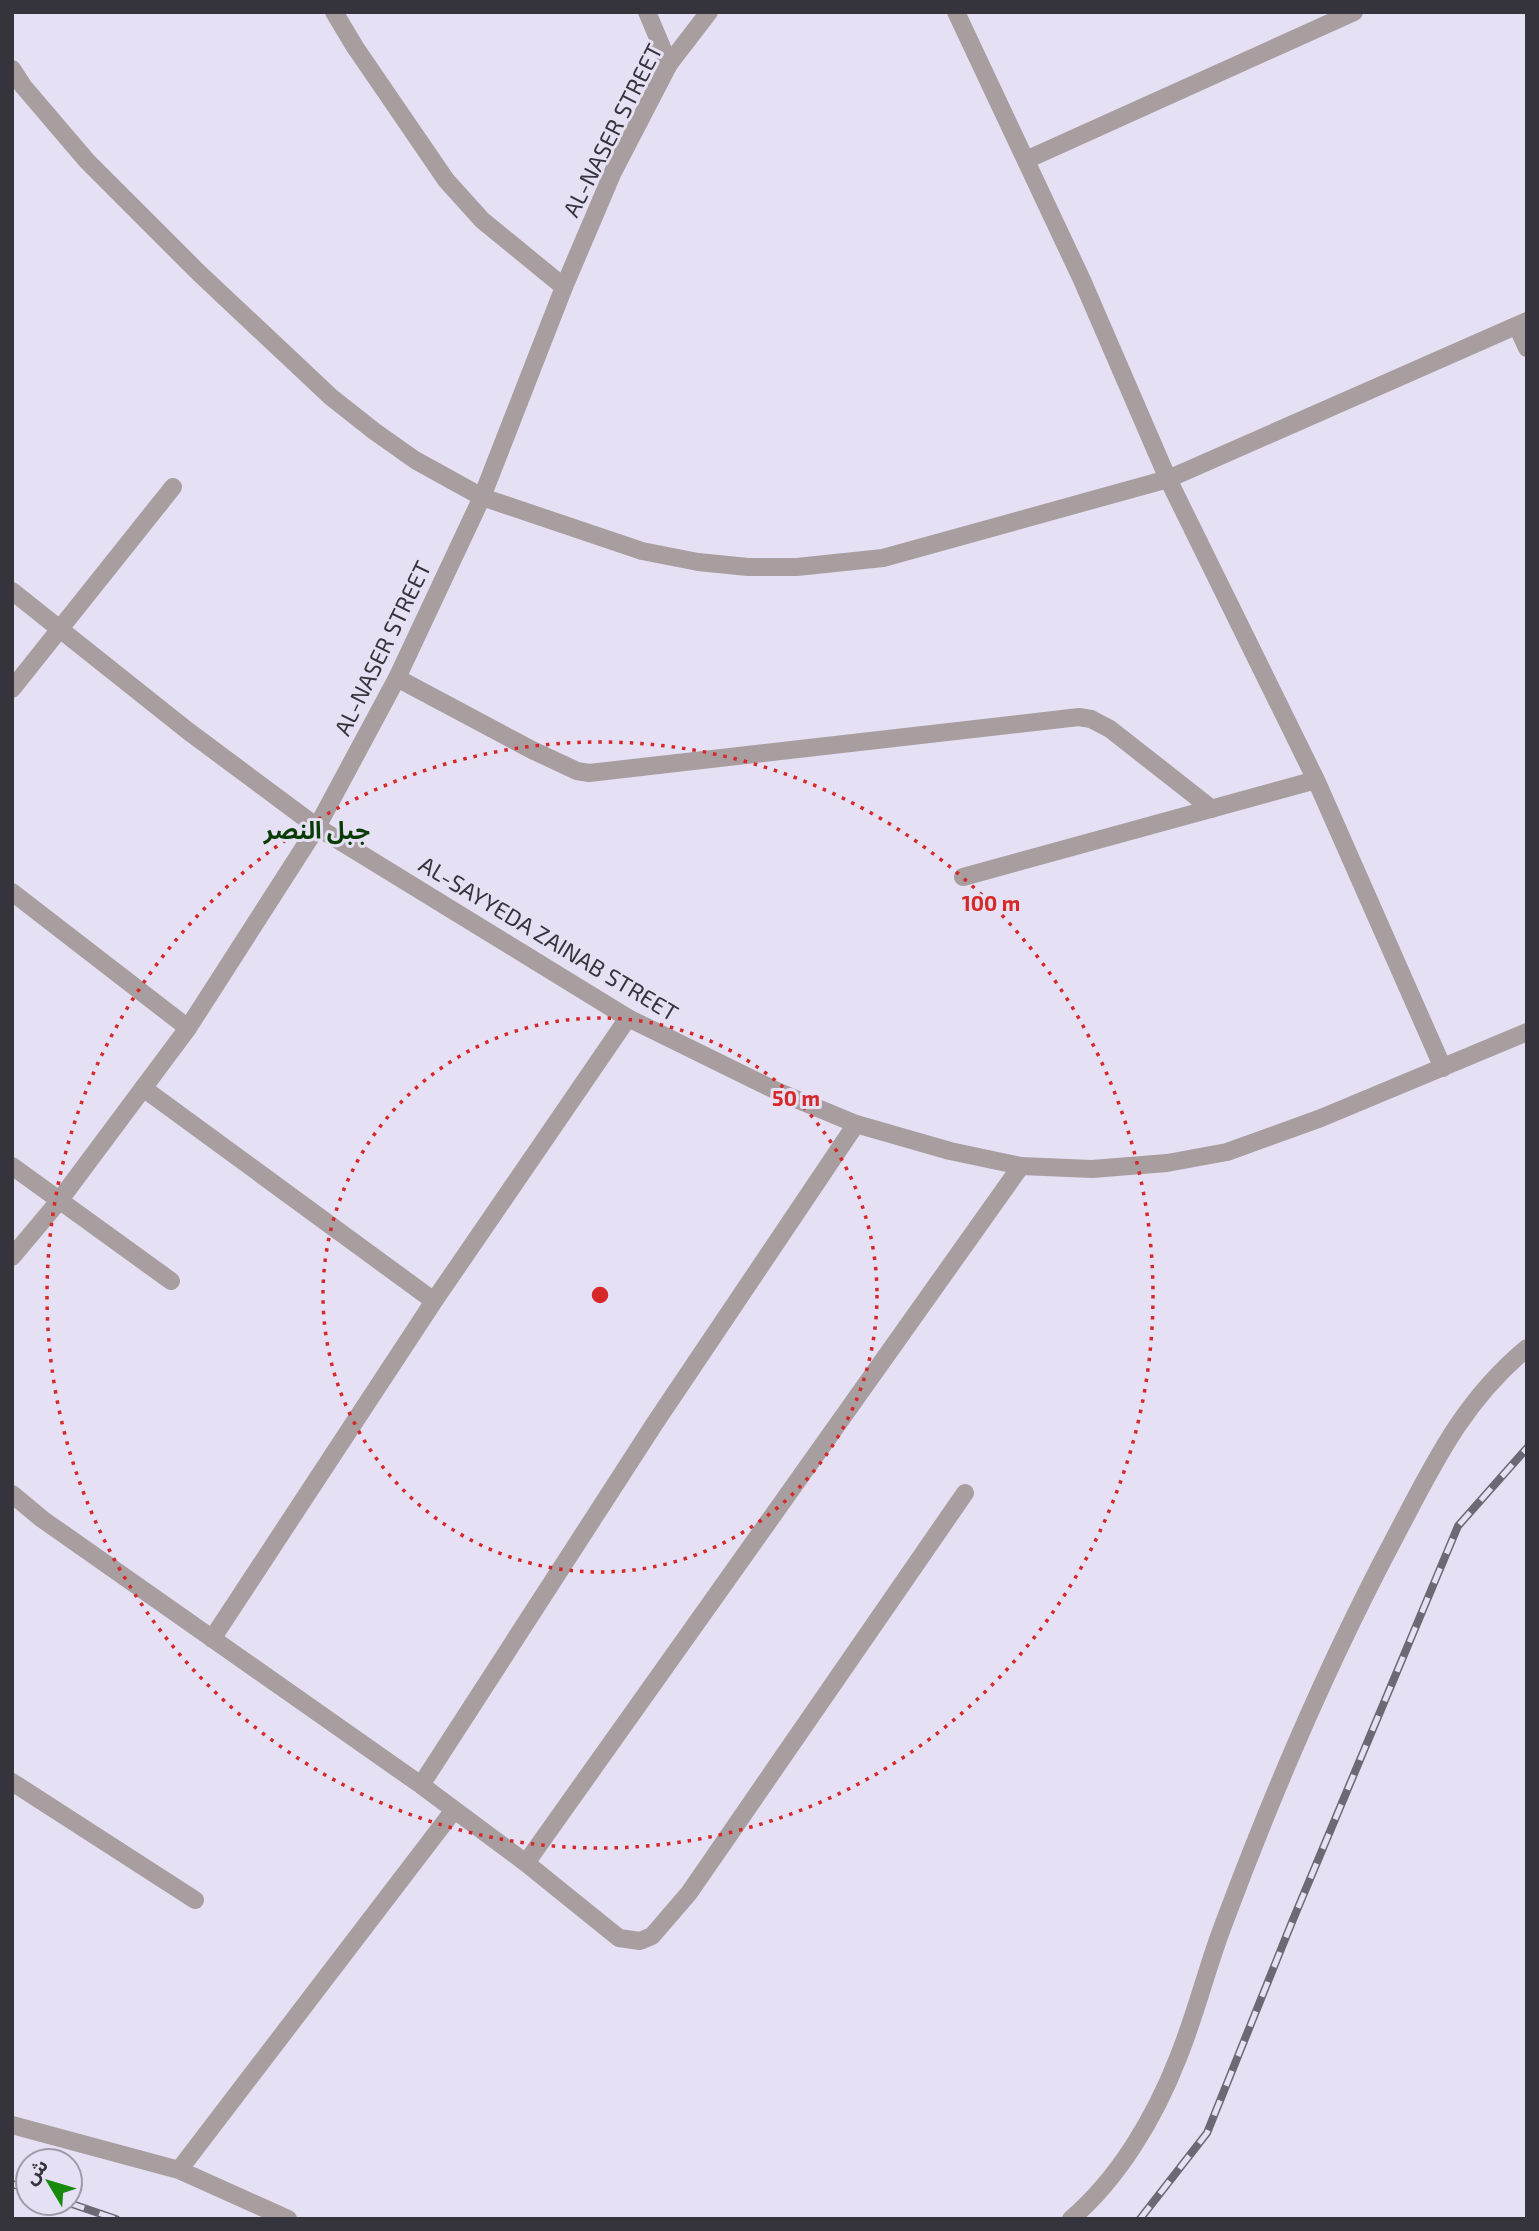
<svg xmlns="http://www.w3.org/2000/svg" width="1539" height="2231" font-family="'Exo 2','Noto Sans Arabic',sans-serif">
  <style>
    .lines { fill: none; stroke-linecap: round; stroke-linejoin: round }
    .minor { stroke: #a89ea0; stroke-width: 18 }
    .tertiary { stroke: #a89ea0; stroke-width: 18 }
    .rail-casing { stroke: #6c6974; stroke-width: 8 }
    .rail { stroke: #e5e0f3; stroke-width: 5; stroke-dasharray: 16; stroke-linecap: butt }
    .ring { fill: none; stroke: #d62828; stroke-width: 3.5; stroke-dasharray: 3.5 7 }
    .labels { text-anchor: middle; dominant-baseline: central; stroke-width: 6; stroke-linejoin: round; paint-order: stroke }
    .street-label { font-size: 23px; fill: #35333b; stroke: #e5e0f3 }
    .neighbourhood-label { font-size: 24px; font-weight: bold; fill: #073c03; stroke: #e5e0f3 }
    .centre { fill: #d62828; stroke: #e5e0f3; stroke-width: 3.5 }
    .ring-label { font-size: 21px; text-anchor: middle; font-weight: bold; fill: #d62828; stroke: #e5e0f3; stroke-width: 6; stroke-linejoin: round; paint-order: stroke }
  </style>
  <rect width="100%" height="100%" fill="#e5e0f3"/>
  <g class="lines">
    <!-- minor -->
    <path class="minor" d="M334 12 355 47 446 180 482 220 564 287
      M647 12 669 64
      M956 12 1082 280 1168 479 1316 780 1443 1068
      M12 69 23 86 87 161 199 273 331 397 374 431 415 460 482 497 642 551 698 562 748 567H797L883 558 1168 479 1527 321
      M1026 160 1354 12
      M1517 326 1527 348
      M397 678 532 750 577 771 589 773 1079 717 1091 719 1110 729 1212 809
      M12 689 173 487
      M963 877 1316 780
      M12 892 188 1028
      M143 1088 434 1301
      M12 1166 171 1281
      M12 1494 42 1519 421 1785 526 1863 619 1938 640 1941 652 1936 689 1893 965 1493
      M212 1639 434 1301 628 1018
      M12 1782 195 1900
      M421 1785 655 1423 856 1124
      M526 1863 1021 1166
      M12 2125 179 2170 288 2219
      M179 2170 454 1810
      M1071 2219C1119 2178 1155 2117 1178 2058 1196 2014 1207 1967 1224 1923 1273 1792 1329 1661 1395 1537 1433 1465 1462 1402 1527 1348"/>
    <!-- tertiary -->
    <path class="tertiary" d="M12 591 188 731 317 827 628 1018 779 1092 856 1124 950 1151 1021 1166 1092 1169 1167 1163 1227 1152 1321 1118 1527 1032
      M12 1257 59 1201 188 1028 317 827 397 678 482 497 564 287 613 172 669 64 709 12"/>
    <defs>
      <path id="rail" d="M12 2184 28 2189
        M69 2203 116 2219
        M1140 2219 1207 2133 1292 1922 1458 1526 1527 1448"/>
    </defs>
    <!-- rail casing -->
    <use href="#rail" class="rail-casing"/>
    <!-- rail -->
    <use href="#rail" class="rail"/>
  </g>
  <!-- distance rings -->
  <g class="ring">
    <circle cx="600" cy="1295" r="277"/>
    <circle cx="600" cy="1295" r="553"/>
  </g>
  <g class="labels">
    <!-- street labels -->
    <g class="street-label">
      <text transform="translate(612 130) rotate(-63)">AL-NASER STREET</text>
      <text transform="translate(382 648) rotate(-64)">AL-NASER STREET</text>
      <text transform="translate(549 938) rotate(31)">AL-SAYYEDA ZAINAB STREET</text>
    </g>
    <!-- neighbourhood labels -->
    <g class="neighbourhood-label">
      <text x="317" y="829">جبل النصر</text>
    </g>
  </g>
  <circle cx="600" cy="1295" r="10" class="centre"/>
  <g class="ring-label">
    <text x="991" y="911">100 m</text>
    <text x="796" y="1106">50 m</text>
  </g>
  <!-- border -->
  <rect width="1539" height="2231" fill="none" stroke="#35333b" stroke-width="28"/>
  <!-- north arrow -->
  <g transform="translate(49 2182) rotate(308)"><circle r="33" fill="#e5e0f3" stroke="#9f9ba9" stroke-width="2"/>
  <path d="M0-5L12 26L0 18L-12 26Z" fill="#188a0d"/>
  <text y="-10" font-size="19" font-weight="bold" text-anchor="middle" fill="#35333b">ش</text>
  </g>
</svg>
